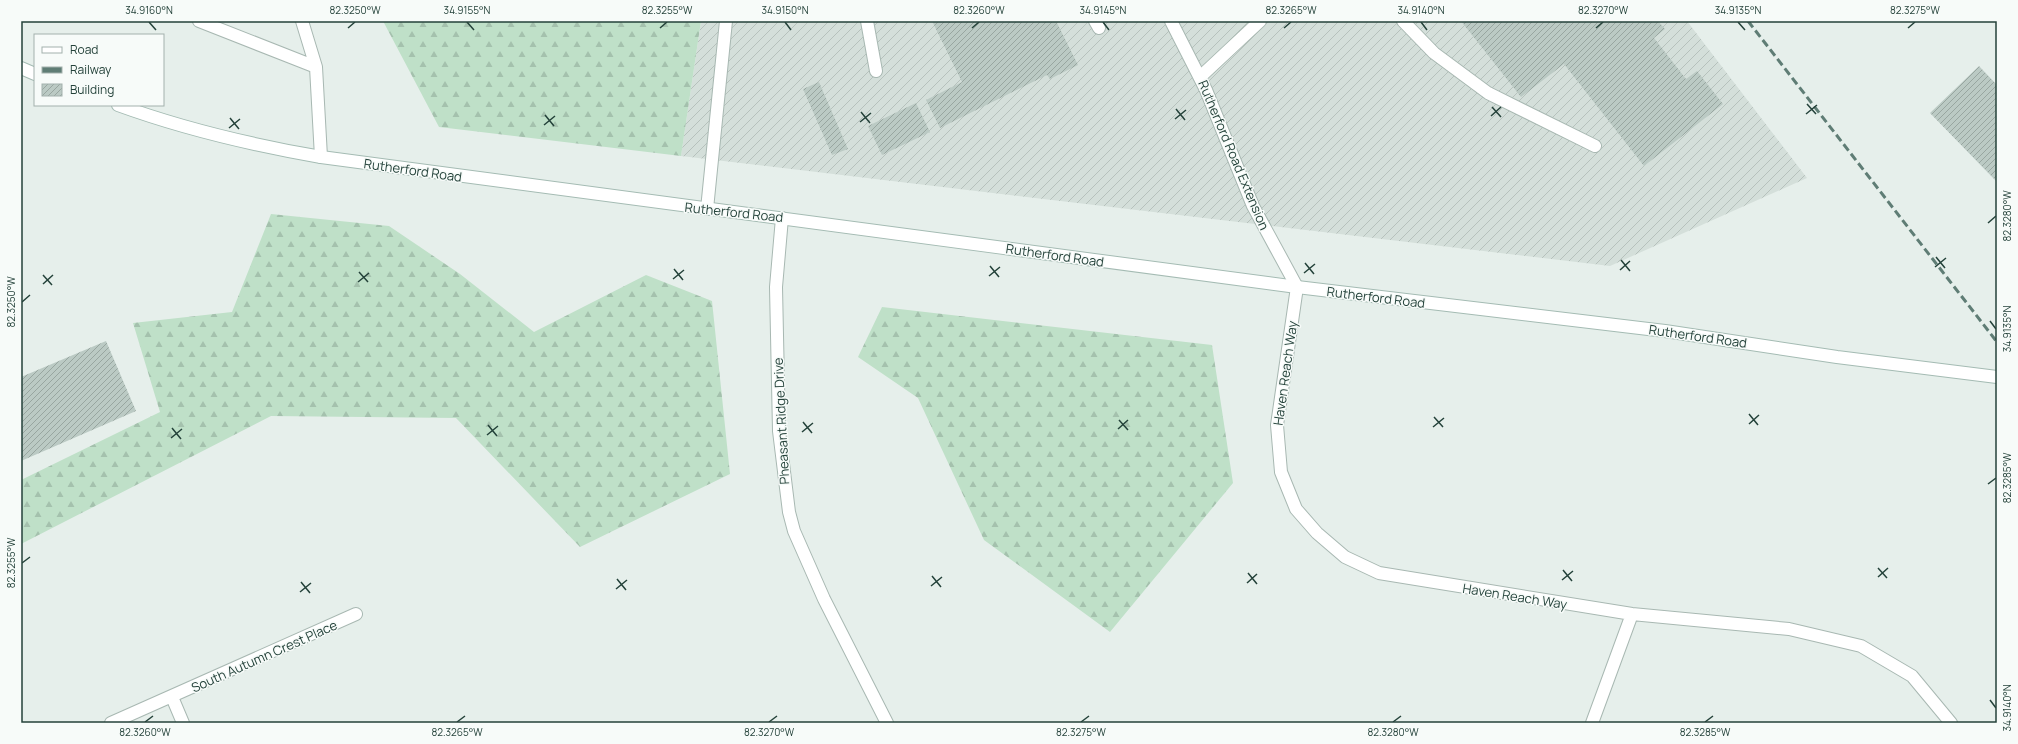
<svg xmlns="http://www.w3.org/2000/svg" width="2018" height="744" font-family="Manrope,sans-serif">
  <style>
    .industrial { fill: url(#industrial-furrows) }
    .forest { fill: url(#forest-firs) }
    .building { fill: url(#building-hatch) }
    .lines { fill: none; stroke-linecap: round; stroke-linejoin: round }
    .lane-casing { stroke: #a8b8b2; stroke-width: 14 }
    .street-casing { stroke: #a8b8b2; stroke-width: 14 }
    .secondary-casing { stroke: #a4bbb3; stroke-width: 14 }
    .lane { stroke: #fff; stroke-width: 12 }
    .street { stroke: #fff; stroke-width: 12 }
    .secondary { stroke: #fff; stroke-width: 12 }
    .rail { stroke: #5f7d75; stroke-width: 3; stroke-dasharray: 8 4; stroke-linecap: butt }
    .ticks { fill: none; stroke: #24423a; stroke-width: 1.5 }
    .labels { text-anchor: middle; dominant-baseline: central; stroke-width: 3; stroke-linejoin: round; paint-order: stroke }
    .street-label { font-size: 13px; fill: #24423a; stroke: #f7fbf9 }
    .neatline { fill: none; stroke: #24423a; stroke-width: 1.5 }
    .ticks-label { font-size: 10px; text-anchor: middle; fill: #24423a }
  </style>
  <defs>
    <pattern id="industrial-furrows" width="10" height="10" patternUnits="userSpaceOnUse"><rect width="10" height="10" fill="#d4dfda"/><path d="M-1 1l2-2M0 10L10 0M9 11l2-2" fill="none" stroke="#b6c1bc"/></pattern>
    <pattern id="forest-firs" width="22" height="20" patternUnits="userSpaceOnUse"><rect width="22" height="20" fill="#bfe0c8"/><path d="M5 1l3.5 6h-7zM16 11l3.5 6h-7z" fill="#a4c1ad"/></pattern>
    <pattern id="building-hatch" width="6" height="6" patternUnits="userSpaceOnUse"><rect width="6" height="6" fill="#bbcac4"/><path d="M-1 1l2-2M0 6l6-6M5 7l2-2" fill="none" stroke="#98a6a0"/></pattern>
  </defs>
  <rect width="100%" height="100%" fill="#e6efeb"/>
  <!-- industrial -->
  <path class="industrial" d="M701 21H1687L1807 178 1610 266 681 156Z"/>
  <!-- forest -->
  <path class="forest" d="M383 21H701L681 156 439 127Z
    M271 214 389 226 460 274 534 332 646 275 712 301 730 474 580 547 456 418 271 416 21 544V480L160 412 133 323 232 312Z
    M882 307 1212 345 1233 483 1110 632 984 540 918 398 858 357Z"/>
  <!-- building -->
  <path class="building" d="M932 21H1056L1078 65 1050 79 1047 75 940 128 926 100 962 82Z
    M1461 21H1658L1665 29 1654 38 1686 79 1697 71 1723 104 1644 166 1564 64 1521 97Z
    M1979 66 1997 85V182L1930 113Z
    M819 82 848 149 832 155 803 89Z
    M916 103 930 132 882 155 868 126Z
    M106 341 136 411 21 461V377Z"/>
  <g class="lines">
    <defs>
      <path id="lane" d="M199 21 316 67
        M302 21 316 67 321 157
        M867 21 876 71
        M1095 21 1099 28
        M1403 21 1434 53 1488 93 1595 146
        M1200 77 1260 21
        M707 209 726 21"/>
      <path id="street" d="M1171 21 1206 90 1253 206 1297 287 1277 425 1281 472 1296 509 1317 533 1345 557 1379 573 1632 614 1789 629 1861 646 1912 676 1951 723
        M782 218 776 287 779 431 789 512 794 531 824 599 887 723
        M172 697 183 723
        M111 723 356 614
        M1592 723 1632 614"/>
      <path id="secondary" d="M21 68 35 74
        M118 105C184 129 252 145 321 157L1297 287 1665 331 1837 357 1997 377"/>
    </defs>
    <!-- lane casing -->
    <use href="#lane" class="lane-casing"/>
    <!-- street casing -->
    <use href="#street" class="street-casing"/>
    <!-- secondary casing -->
    <use href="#secondary" class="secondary-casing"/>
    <!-- lane -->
    <use href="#lane" class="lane"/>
    <!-- street -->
    <use href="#street" class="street"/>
    <!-- secondary -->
    <use href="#secondary" class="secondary"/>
    <!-- rail -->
    <path class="rail" d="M1748 21 1997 342"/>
  </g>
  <!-- ticks -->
  <path class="ticks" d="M149 22 156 30M467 22 474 30M785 22 791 30M1103 22 1109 30M1421 22 1427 30M1738 22 1745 30M348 28 355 22M660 28 667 22M972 28 979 22M1284 28 1291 22M1596 28 1603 22M1908 28 1915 22M1807 104 1816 114M1492 107 1501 117M1176 109 1185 120M861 112 870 123M1806 114 1817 105M545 115 554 126M1491 116 1501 107M230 118 239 129M1175 119 1186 110M860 122 871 113M544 125 555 116M229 128 240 119M1988 223 1996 216M1936 257 1945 268M1621 260 1630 271M1305 263 1314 274M990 266 999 277M1935 267 1946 258M674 269 683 280M1620 270 1630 261M359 272 368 282M1304 273 1315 264M43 275 52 285M989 276 1000 267M673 279 684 270M358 282 369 273M43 284 53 275M22 302 30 295M1990 321 1996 329M1749 414 1758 425M1434 417 1443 427M1119 420 1128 430M803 422 812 433M1749 424 1759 415M488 425 497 436M1433 427 1444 418M172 428 181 439M1118 429 1128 420M802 432 813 423M487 435 498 426M171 438 182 429M1988 484 1996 478M22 563 30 557M1878 568 1887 578M1563 570 1572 581M1248 573 1257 584M932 576 941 587M1878 577 1888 568M617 579 626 590M1562 580 1573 571M301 582 310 593M1247 583 1257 574M931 586 942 577M616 589 627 580M300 592 311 583M1990 700 1996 708M145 722 153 716M457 722 465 716M769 722 777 716M1081 722 1089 716M1393 722 1401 716M1705 722 1713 716"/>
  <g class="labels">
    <!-- street labels -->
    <g class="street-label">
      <text transform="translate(1234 155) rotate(67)">Rutherford Road Extension</text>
      <text transform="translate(413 170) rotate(8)">Rutherford Road</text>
      <text transform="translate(734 212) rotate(6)">Rutherford Road</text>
      <text transform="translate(1055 255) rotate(8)">Rutherford Road</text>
      <text transform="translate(1376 297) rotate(7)">Rutherford Road</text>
      <text transform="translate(1698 336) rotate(8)">Rutherford Road</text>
      <text transform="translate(1285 373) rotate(-82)">Haven Reach Way</text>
      <text transform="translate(781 421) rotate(-93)">Pheasant Ridge Drive</text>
      <text transform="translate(1515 596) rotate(9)">Haven Reach Way</text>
      <text transform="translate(264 656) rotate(-24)">South Autumn Crest Place</text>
    </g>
  </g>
  <!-- border -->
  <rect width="2018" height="744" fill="none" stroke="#f7fbf9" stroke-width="44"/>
  <!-- legend -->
  <rect x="34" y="34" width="130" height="72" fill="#f7fbf9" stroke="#a3b1ad"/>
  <rect x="42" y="47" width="20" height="6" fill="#ffffff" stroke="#a3b1ad"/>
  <text x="70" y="54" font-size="12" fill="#24423a">Road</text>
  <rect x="42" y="67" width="20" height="6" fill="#5f7d75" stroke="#a3b1ad"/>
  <text x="70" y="74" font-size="12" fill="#24423a">Railway</text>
  <rect x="42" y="84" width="20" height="12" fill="url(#building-hatch)" stroke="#a3b1ad"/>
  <text x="70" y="94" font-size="12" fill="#24423a">Building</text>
  <rect x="22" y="22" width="1974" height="700" class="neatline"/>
  <g class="ticks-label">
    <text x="149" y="14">34.9160°N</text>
    <text x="355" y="14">82.3250°W</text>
    <text x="467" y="14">34.9155°N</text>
    <text x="667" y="14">82.3255°W</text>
    <text x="785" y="14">34.9150°N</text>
    <text x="979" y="14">82.3260°W</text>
    <text x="1103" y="14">34.9145°N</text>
    <text x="1291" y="14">82.3265°W</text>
    <text x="1421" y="14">34.9140°N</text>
    <text x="1603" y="14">82.3270°W</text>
    <text x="1738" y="14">34.9135°N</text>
    <text x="1915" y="14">82.3275°W</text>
    <text transform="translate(2007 216) rotate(-90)" y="4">82.3280°W</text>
    <text transform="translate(11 302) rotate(-90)" y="4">82.3250°W</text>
    <text transform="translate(2007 329) rotate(-90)" y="4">34.9135°N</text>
    <text transform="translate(2007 478) rotate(-90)" y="4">82.3285°W</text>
    <text transform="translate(11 563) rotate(-90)" y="4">82.3255°W</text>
    <text transform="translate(2007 708) rotate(-90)" y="4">34.9140°N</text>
    <text x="145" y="736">82.3260°W</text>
    <text x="457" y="736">82.3265°W</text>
    <text x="769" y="736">82.3270°W</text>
    <text x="1081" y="736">82.3275°W</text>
    <text x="1393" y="736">82.3280°W</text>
    <text x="1705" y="736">82.3285°W</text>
  </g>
</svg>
